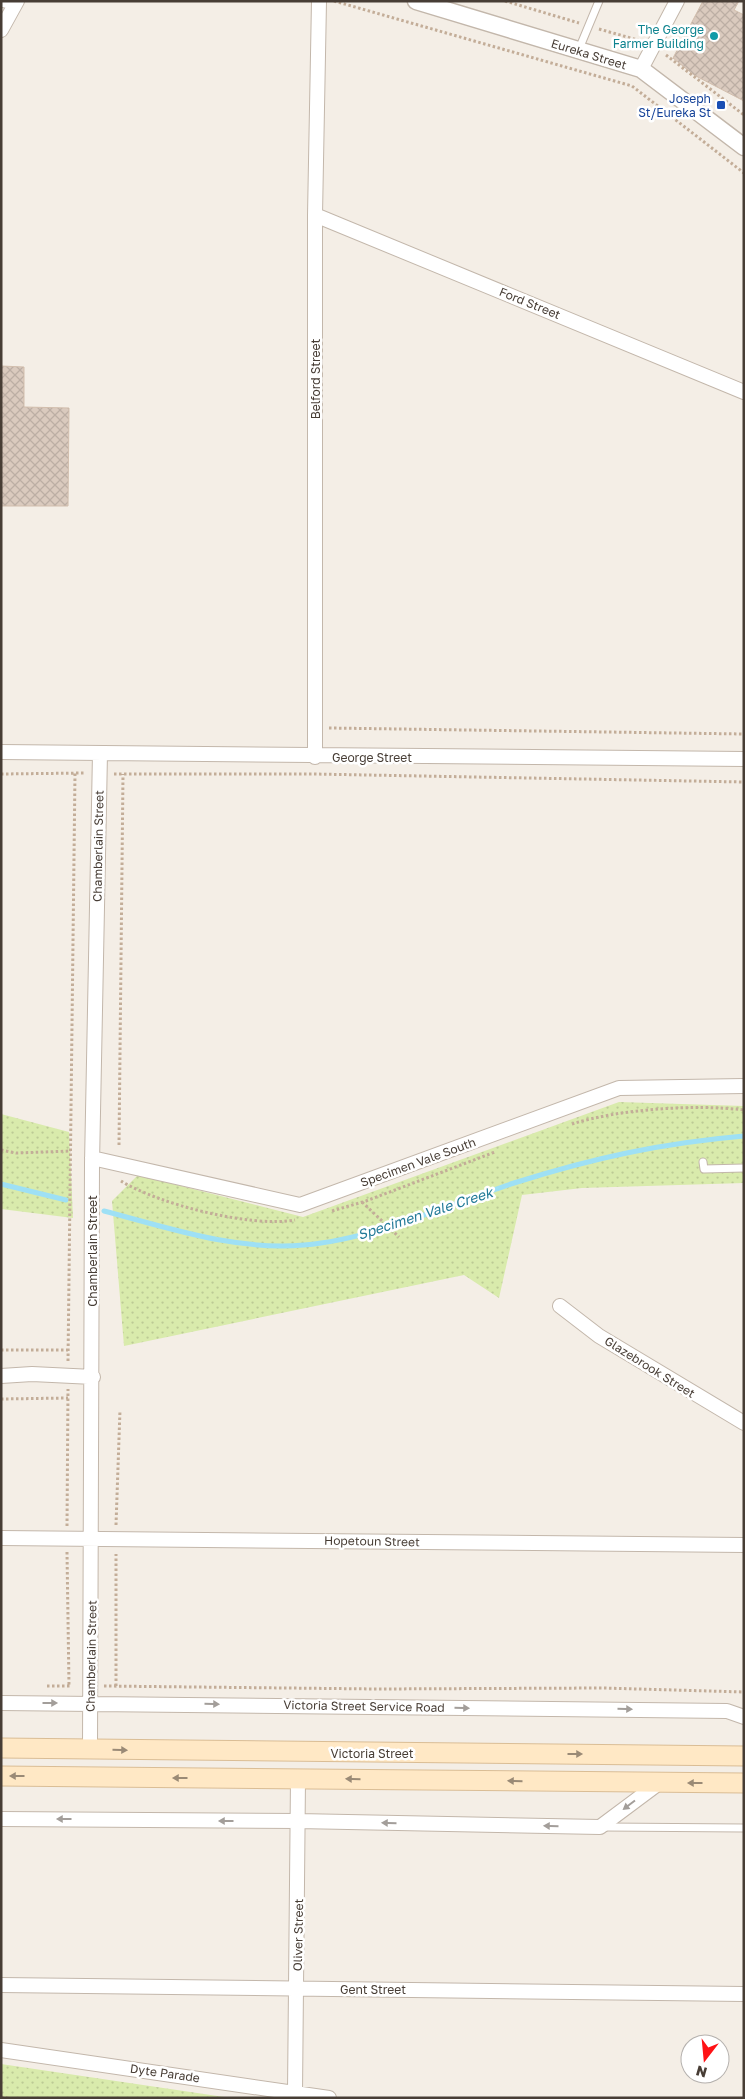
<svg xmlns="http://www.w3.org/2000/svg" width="745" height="2099" font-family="'Golos Text',sans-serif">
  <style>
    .park { fill: url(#park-dots) }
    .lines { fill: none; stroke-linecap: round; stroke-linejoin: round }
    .stream { stroke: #9ee0f5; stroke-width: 5 }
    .building { fill: url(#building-cross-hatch); stroke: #d2bead }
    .service-casing { stroke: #c3b7ab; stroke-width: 9 }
    .minor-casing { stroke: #c3b7ab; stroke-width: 16 }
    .tertiary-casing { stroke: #c3b7ab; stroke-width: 19 }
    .secondary-casing { stroke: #dabd95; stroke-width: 21 }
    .path { stroke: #c3ad98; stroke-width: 3; stroke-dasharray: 2.5 2.5; stroke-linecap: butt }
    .service { stroke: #fff; stroke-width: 7 }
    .minor { stroke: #fff; stroke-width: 14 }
    .tertiary { stroke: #fff; stroke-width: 16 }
    .secondary { stroke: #ffe8c5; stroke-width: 19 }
    .oneway { fill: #a39e9a }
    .oneway2 { fill: #9a8a76 }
    .culture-dot { fill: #0f9aa8; stroke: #fff; stroke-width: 2 }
    .transit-dot { fill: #1a4fb4; stroke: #fff; stroke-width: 2 }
    .labels { text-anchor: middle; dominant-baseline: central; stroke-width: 5; stroke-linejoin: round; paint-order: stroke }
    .culture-label { font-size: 12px; fill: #0d838f; stroke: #fff; text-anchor: end }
    .street-label { font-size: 12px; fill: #473d35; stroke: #fff }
    .transit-label { font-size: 12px; fill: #164399; stroke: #fff; text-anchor: end }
    .water-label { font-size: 14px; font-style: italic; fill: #237a98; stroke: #fff }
  </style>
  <defs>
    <pattern id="park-dots" width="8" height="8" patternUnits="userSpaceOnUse" patternTransform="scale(1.25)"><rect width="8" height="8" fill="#d9ebac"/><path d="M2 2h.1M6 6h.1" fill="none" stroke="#bcca95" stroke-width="1.8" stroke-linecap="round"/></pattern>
    <pattern id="building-cross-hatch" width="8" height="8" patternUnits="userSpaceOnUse" patternTransform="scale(1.25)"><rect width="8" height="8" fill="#dacabe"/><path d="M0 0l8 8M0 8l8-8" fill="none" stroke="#bcaea4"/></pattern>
  </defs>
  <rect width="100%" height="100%" fill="#f4eee6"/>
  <!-- park -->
  <path class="park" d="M619 1102 744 1106V1183L582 1188 522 1195 499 1298 464 1275 124 1346 112 1201 138 1175 303 1217Z
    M1 1114 69 1132 73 1218 1 1209Z
    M1 2064 231 2098H1Z"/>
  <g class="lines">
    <!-- stream -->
    <path class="stream" d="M1 1184 66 1200
      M104 1211C169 1228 235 1251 304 1245 371 1240 450 1204 514 1183 593 1158 662 1143 744 1136"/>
  </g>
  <!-- building -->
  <path class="building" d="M703 1H739L734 10 744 15V101L694 75 673 58Z
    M1 366 24 367V407L69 408 68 506H1Z"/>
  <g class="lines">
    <defs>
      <path id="service" d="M1 3 14 6
        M579 49 599 1
        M703 1162 704 1169 744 1168
        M604 1827 744 1828"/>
      <path id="minor" d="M1 30 17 1
        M641 69 677 1
        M315 215 744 392
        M1 752 744 759
        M315 757V215L319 1
        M92 1158 300 1205 619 1088 744 1086
        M560 1306 599 1336 744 1423
        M1 1376 32 1374 93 1377
        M1 1538 744 1545
        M1 1703 727 1711 744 1717
        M90 1749 92 1164 100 753
        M1 1819 298 1821 600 1827 659 1783
        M1 1985 744 1994
        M1 2050 329 2098
        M295 2092 298 1779"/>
      <path id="tertiary" d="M416 1 641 69 744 147"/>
      <path id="secondary" d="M1 1748 744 1756
        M1 1776 744 1783"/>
    </defs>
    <!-- service casing -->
    <use href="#service" class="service-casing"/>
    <!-- minor casing -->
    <use href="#minor" class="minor-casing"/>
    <!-- tertiary casing -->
    <use href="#tertiary" class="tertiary-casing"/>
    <!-- secondary casing -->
    <use href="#secondary" class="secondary-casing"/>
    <!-- path -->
    <path class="path" d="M334 1 632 86 744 173
      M505 1 579 23
      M599 29 641 41
      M666 55 744 115
      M329 728 744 734
      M1 774 86 773
      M114 774H313L744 782
      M572 1124C619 1109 695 1104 744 1110
      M119 1145 123 774
      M1 1150 16 1153 71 1151
      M121 1181C158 1204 251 1228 295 1220
      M362 1202 399 1237
      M332 1211 366 1201 495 1152
      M1 1350H68
      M68 1361 75 773
      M1 1399 68 1398
      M116 1525 120 1410
      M67 1526 68 1389
      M67 1552 69 1686
      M47 1686H71
      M104 1686 376 1689 603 1688 744 1692
      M116 1686V1554
      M1 2097 7 2098"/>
    <!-- service -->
    <use href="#service" class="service"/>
    <!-- minor -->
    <use href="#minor" class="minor"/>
    <!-- tertiary -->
    <use href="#tertiary" class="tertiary"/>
    <!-- secondary -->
    <use href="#secondary" class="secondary"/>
  </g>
  <!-- one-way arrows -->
  <defs><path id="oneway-solid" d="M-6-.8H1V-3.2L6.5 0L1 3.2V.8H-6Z" transform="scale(1.25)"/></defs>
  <g class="oneway">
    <use href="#oneway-solid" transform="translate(50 1703)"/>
    <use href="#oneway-solid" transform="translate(212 1704) rotate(1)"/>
    <use href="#oneway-solid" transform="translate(462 1708) rotate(1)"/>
    <use href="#oneway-solid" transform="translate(625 1709) rotate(1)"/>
    <use href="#oneway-solid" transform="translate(629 1805) rotate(143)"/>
    <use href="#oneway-solid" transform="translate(64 1819) rotate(-180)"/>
    <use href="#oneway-solid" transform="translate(226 1821) rotate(-180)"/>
    <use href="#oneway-solid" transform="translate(389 1823) rotate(-179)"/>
    <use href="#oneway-solid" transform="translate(551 1826) rotate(-179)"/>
  </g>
  <g class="oneway2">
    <use href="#oneway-solid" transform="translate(120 1750) rotate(1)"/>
    <use href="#oneway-solid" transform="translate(575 1754)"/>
    <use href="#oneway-solid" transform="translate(17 1776) rotate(-180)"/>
    <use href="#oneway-solid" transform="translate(180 1778) rotate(-180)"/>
    <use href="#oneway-solid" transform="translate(353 1779) rotate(-179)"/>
    <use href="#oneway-solid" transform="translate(515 1781) rotate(-179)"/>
    <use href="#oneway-solid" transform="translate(695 1783) rotate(-180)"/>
  </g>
  <!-- markers -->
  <circle class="culture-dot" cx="714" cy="36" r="5"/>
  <rect class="transit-dot" x="716" y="100" width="10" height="10" rx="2.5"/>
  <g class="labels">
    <!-- culture labels -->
    <g class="culture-label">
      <text x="704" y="29">The George<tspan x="704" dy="14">Farmer Building</tspan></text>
    </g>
    <!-- street labels -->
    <g class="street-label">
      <text transform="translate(589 54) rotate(17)">Eureka Street</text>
      <text transform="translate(530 303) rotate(22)">Ford Street</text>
      <text transform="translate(315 379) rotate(-90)">Belford Street</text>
      <text x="372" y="757">George Street</text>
      <text transform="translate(98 846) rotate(-89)">Chamberlain Street</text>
      <text transform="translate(418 1162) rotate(-20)">Specimen Vale South</text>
      <text transform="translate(92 1251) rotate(-90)">Chamberlain Street</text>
      <text transform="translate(650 1367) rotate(32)">Glazebrook Street</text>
      <text transform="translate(372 1541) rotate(1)">Hopetoun Street</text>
      <text transform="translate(91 1656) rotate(-89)">Chamberlain Street</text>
      <text transform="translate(364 1706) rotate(1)">Victoria Street Service Road</text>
      <text x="372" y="1753">Victoria Street</text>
      <text transform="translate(298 1935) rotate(-89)">Oliver Street</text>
      <text x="373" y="1989">Gent Street</text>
      <text transform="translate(165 2073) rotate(8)">Dyte Parade</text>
    </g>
    <!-- transit labels -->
    <g class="transit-label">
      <text x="711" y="98">Joseph<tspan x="711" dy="14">St/Eureka St</tspan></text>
    </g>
    <!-- water labels -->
    <g class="water-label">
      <text transform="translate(425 1213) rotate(-18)">Specimen Vale Creek</text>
    </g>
  </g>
  <!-- border -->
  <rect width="745" height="2099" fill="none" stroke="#473d35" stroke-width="5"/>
  <!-- north arrow -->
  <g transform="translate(705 2059) rotate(196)"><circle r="24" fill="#ffffff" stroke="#b5b1ae"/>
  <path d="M0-4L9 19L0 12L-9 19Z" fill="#ff1215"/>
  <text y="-8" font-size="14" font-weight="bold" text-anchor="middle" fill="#473d35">N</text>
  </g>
</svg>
